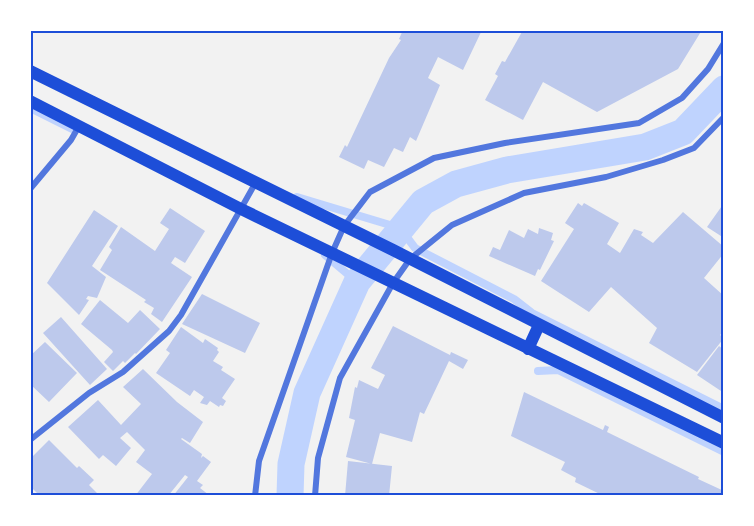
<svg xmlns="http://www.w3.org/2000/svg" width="754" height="526" font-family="'PT Sans',sans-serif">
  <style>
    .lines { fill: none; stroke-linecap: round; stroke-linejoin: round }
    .stream { stroke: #bfd3fe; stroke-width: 8 }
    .canal { stroke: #bfd3fe; stroke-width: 27 }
    .building { fill: #bdc9ec }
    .minor { stroke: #5277de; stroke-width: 6 }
    .secondary { stroke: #1d4ed8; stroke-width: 12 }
    .neatline { fill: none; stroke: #1d4ed8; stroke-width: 2 }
  </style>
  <rect width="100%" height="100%" fill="#f2f2f2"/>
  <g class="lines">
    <!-- stream -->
    <path class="stream" d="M30 108 72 129
      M297 197 400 228 415 248 514 299 532 313 724 409
      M325 255 357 282
      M538 371 558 370 724 452"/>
    <!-- canal -->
    <path class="canal" d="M290 496 291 464 307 393 357 282 423 202 456 184 507 170 645 147 683 132 724 89"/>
  </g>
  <!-- building -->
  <path class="building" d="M403 30H482L463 70 438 57 428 78 440 85 416 141 410 137 403 152 394 148 384 167 368 160 364 169 339 157 345 145 347 147 389 58 401 40 399 39Z
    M523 30H702L678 69 597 112 543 82 523 120 485 100 498 76 495 74 502 61 505 62Z
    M578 203 582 206 584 203 619 223 607 244 620 253 634 229 643 232 641 235 653 243 683 212 724 247V253L704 278 724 296V331L720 335 724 338 697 372 649 343 657 328 611 287 589 312 541 281 574 229 565 223Z
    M724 203V238L707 227Z
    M170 208 205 231 185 263 175 257 171 263 192 277 162 322 151 314 154 308 144 302 146 300 100 270 112 250 109 247 121 227 155 251 169 229 160 223Z
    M94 210 118 226 92 266 106 277 97 298 88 296 86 299 89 300 79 315 47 283Z
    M539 228 553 233 551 240 554 241 540 270 538 269 535 276 489 256 493 247 500 250 509 230 524 238 528 229 538 234Z
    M202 294 260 323 245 353 182 324Z
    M100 300 128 323 140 310 160 329 136 354 135 353 125 363 123 361 113 371 104 362 113 352 112 350 81 324Z
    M61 317 107 369 90 385 43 333Z
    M393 326 450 355 451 352 468 360 463 369 449 361 424 414 420 412 412 442 380 433 372 464 346 457 355 420 349 418 355 387 357 388 359 380 378 389 385 375 371 368Z
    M181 327 203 343 205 339 218 348 217 350 219 352 213 361 223 367 221 370 235 379 222 398 226 401 223 406 220 405 219 407 210 401 207 405 200 403 204 397 194 390 190 396 156 373 170 353 166 350Z
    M45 342 77 373 49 402 30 384V356Z
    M719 346 724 350V393L697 375Z
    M143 369 177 402 203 422 190 443 182 438 181 439 202 454 201 458 203 456 211 462 197 481 203 485 200 488 209 495 208 496H173L188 477 185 475 168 496H135L152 474 136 462 145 450 127 432 120 438 131 448 116 466 103 455 99 459 68 427 98 400 121 425 141 404 123 387Z
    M524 392 603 430 605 425 609 427 607 432 699 477 698 479 724 491V496H604L575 482 576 478 561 470 565 462 511 436Z
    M49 440 77 468 79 466 94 480 89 485 100 496H40L30 486V453L33 456Z
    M348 461 392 466 389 496H345Z"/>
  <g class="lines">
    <!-- minor -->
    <path class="minor" d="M30 189 71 140 79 126
      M30 440 89 393 123 372 169 331 181 315 256 182
      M255 496 259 461 332 253 344 226 370 192 434 158 505 143 639 123 682 98 708 69 724 43
      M315 496 318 458 340 378 393 283 410 259 452 225 524 193 606 177 663 160 694 148 724 117"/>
    <!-- secondary -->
    <path class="secondary" d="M30 71 393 250 724 418
      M30 101 241 209 724 443
      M528 349 539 325"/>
  </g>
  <!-- border -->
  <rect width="754" height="526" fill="none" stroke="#ffffff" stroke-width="63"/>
  <rect x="32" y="32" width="690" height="462" class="neatline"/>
</svg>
